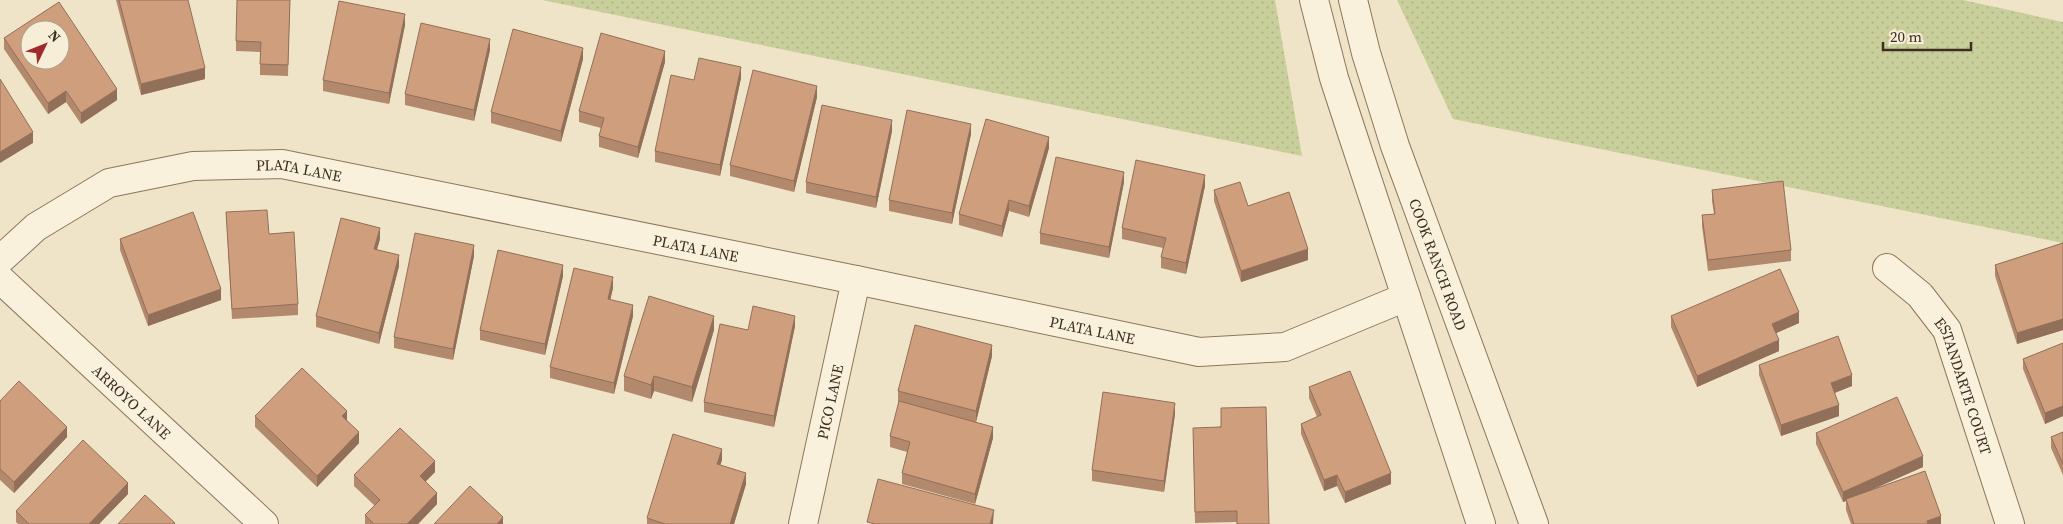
<svg xmlns="http://www.w3.org/2000/svg" width="2063" height="524" font-family="'Source Serif 4',serif">
  <style>
    .grass { fill: url(#grass-dots) }
    .lines { fill: none; stroke-linecap: round; stroke-linejoin: round }
    .minor-casing { stroke: #8d765c; stroke-width: 30 }
    .minor { stroke: #faf1dc; stroke-width: 28 }
    .wall { fill: #b2896c }
    .shaded-wall { fill: #916f58 }
    .building { fill: #cf9f7d; stroke: #916f58; fill-rule: evenodd }
    .labels { text-anchor: middle; dominant-baseline: central; stroke-width: 5; stroke-linejoin: round; paint-order: stroke }
    .street-label { font-size: 15px; fill: #3d2e20; stroke: #f7eed8 }
  </style>
  <defs>
    <pattern id="grass-dots" width="8" height="8" patternUnits="userSpaceOnUse" patternTransform="scale(1.25)"><rect width="8" height="8" fill="#c9cf9b"/><path d="M2 2h.1M6 6h.1" fill="none" stroke="#aeb285" stroke-width="1.8" stroke-linecap="round"/></pattern>
  </defs>
  <rect width="100%" height="100%" fill="#f0e4c8"/>
  <!-- grass -->
  <path class="grass" d="M542 0H1275L1302 156Z
    M1397 0H1963L2063 22V243L1453 119Z"/>
  <g class="lines">
    <defs>
      <g id="minor">
        <path d="M1314 0 1334 78 1350 127 1481 524"/>
        <path id="s1" d="M1353 0 1366 53 1395 146 1534 524"/>
        <path id="s2" d="M0 260 36 227 109 183 193 166 282 164 856 280 1199 352 1285 347 1406 297"/>
        <path id="s3" d="M1887 268 1920 295 1947 330 2010 524"/>
        <path id="s4" d="M0 279 264 524"/>
        <path id="s5" d="M803 524 856 280"/>
      </g>
    </defs>
    <!-- minor casing -->
    <use href="#minor" class="minor-casing"/>
    <!-- minor -->
    <use href="#minor" class="minor"/>
  </g>
  <!-- wall -->
  <path class="wall" d="M116 0H188L205 79 141 95Z
    M290 0 288 76 260 75V52L236 51V41Z
    M405 25 389 104 323 91V80Z
    M4 38 117 100 81 124 66 102 48 114 4 49Z
    M490 50 474 121 405 105V94Z
    M583 59 561 142 491 123V112Z
    M665 62 638 158 599 147V136L601 128 579 122V111Z
    M741 78 720 176 655 162V151L694 80Z
    M817 97 794 192 730 176V165Z
    M892 131 876 208 806 193V182Z
    M971 134 952 224 889 211V200Z
    M1049 148 1029 217 1009 211 1002 237 959 225V214Z
    M1124 182 1109 258 1040 244V233Z
    M1205 186 1186 274 1161 268V257L1163 248 1122 239V228Z
    M1214 190 1248 206 1308 260 1241 282 1214 201Z
    M1712 190 1791 250V261L1708 271 1702 226V215L1714 214 1712 201Z
    M226 212 269 234 298 304V315L232 319Z
    M120 239 221 300 148 326 120 250Z
    M380 239 377 249 399 266 379 344 316 327V316Z
    M2063 243V330L2017 344 1995 276V265Z
    M474 256 453 360 394 348V337Z
    M563 276 545 355 480 340V330Z
    M613 288 610 299 633 316 614 394 550 378V367Z
    M1671 316 1799 323 1776 333 1779 351 1697 387 1671 327Z
    M795 326 774 427 704 412V402L748 330Z
    M714 330 692 402 654 391 651 399 624 391V376Z
    M2063 343V416L2045 424 2023 369V359Z
    M992 356 976 422 993 438 975 504 902 484V473L907 452 890 447V436L899 403 898 402V391Z
    M1759 365 1852 386 1835 393 1839 416 1781 436 1759 375Z
    M1309 387 1391 484 1345 503 1337 486 1324 491 1301 434V424L1317 417 1309 398Z
    M0 401 67 437 14 493 0 480Z
    M1266 407 1237 522 1195 523 1193 438Z
    M1175 414 1164 492 1092 481V470Z
    M255 416 347 420 359 443 317 487 255 427Z
    M2063 432V475L2051 448V437Z
    M1816 433 1923 467 1871 490 1941 524H1851L1846 510V501L1843 502 1816 444Z
    M722 460 720 465 746 484 734 524H647V518Z
    M435 472 425 482 437 504 418 524H365V515L375 506 354 486V475Z
    M128 494 99 524H18L16 522V511Z"/>
  <!-- shaded-wall -->
  <path class="shaded-wall" d="M405 14V25L389 104V93Z
    M490 39V50L474 121V110Z
    M583 48V59L561 142V131Z
    M665 51V62L638 158V147Z
    M741 67V78L720 176V165Z
    M205 68V79L141 95V84Z
    M817 86V97L794 192V181Z
    M117 89V100L81 124V113Z
    M66 91V102L48 114V103Z
    M892 120V131L876 208V197Z
    M971 124V134L952 224V213Z
    M33 132V143L0 163V152Z
    M1049 137V148L1029 217V206Z
    M1124 172V182L1109 258V247Z
    M1205 175V186L1186 274V263Z
    M1009 200V211L1002 237V226Z
    M380 228V239L374 260V249Z
    M474 245V256L453 360V349Z
    M1308 249V260L1241 282V271Z
    M399 255V266L379 344V333Z
    M563 265V276L545 355V344Z
    M613 277V288L608 310V299Z
    M221 289V300L148 326V315Z
    M633 305V316L614 394V383Z
    M1799 312V323L1772 335V324Z
    M714 316V330L692 402V387Z
    M795 316V326L774 427V416Z
    M2063 319V330L2017 344V333Z
    M1779 340V351L1697 387V376Z
    M992 345V356L976 422V411Z
    M1852 375V386L1831 394V383Z
    M654 376V391L651 399V385Z
    M1175 403V414L1164 492V481Z
    M1839 405V416L1781 436V425Z
    M2063 406V416L2045 424V413Z
    M347 411V422L342 416Z
    M67 427V437L14 493V482Z
    M993 427V438L975 504V494Z
    M359 432V443L317 487V476Z
    M722 449V460L717 475V464Z
    M1923 456V467L1846 501V499V501L1843 502V492Z
    M435 461V472L420 487V476Z
    M746 473V484L734 524H730Z
    M1391 473V484L1345 503V492Z
    M1337 475V486L1324 491V480Z
    M128 483V494L99 524H89Z
    M437 493V504L418 524H407Z
    M994 510 993 524H990Z
    M1941 516V524H1927V521Z
    M503 517V524H497Z"/>
  <!-- building -->
  <path class="building" d="M119 0H188L205 68 141 84Z
    M237 0H290L288 65 260 64 261 42 236 41Z
    M339 1 405 14 389 93 323 80Z
    M59 2 117 89 81 113 66 91 48 103 4 38ZM30 30H60V60H30Z
    M421 23 490 39 474 110 405 94Z
    M513 29 583 48 561 131 491 112Z
    M601 33 665 51 638 147 599 136 604 118 579 111Z
    M699 58 741 67 720 165 655 151 671 75 694 80Z
    M753 70 817 86 794 181 730 165Z
    M0 79 33 132 0 152Z
    M822 105 892 120 876 197 806 182Z
    M907 110 971 124 952 213 889 200Z
    M986 119 1049 137 1029 206 1009 200 1002 226 959 214Z
    M1056 157 1124 172 1109 247 1040 233Z
    M1136 160 1205 175 1186 263 1161 257 1166 238 1122 228Z
    M1783 181 1791 250 1708 260 1702 215 1715 214 1712 190Z
    M1240 182 1248 206 1289 192 1308 249 1241 271 1214 190Z
    M267 210 269 234 294 232 298 304 232 309 226 212Z
    M193 212 221 289 148 315 120 239Z
    M341 218 380 228 374 249 399 255 379 333 316 316Z
    M415 233 474 245 453 349 394 337Z
    M2063 243V319L2017 333 1995 265Z
    M498 250 563 265 545 344 480 330Z
    M574 268 613 277 608 299 633 305 614 383 550 367Z
    M1780 269 1799 312 1772 324 1779 340 1697 376 1671 316Z
    M649 296 714 316 692 387 654 376 651 385 624 376Z
    M753 306 795 316 774 416 704 402 720 324 748 330Z
    M915 325 992 345 976 411 898 391Z
    M1838 336 1852 375 1831 383 1839 405 1781 425 1759 365Z
    M2063 343V406L2045 413 2023 359Z
    M302 368 347 411 342 416 359 432 317 476 255 416Z
    M1350 371 1391 473 1345 492 1337 475 1324 480 1301 424 1321 415 1309 387Z
    M19 381 67 427 14 482 0 469V401Z
    M1103 392 1175 403 1164 481 1092 470Z
    M1897 397 1923 456 1843 492 1816 433Z
    M899 401 993 427 975 494 902 473 910 442 890 436Z
    M1266 407 1269 524H1237V511L1195 512 1193 428 1221 427V408Z
    M400 428 435 461 420 476 437 493 407 524H374L365 515 380 500 354 475Z
    M2063 432V464L2051 437Z
    M673 434 722 449 717 464 746 473 730 524H665L647 518Z
    M83 440 128 483 89 524H29L16 511Z
    M1925 471 1941 516 1927 521 1928 524H1854L1846 499Z
    M878 479 994 510 990 524H875L867 522Z
    M470 486 503 517 497 524H434Z
    M145 495 175 523 174 524H118Z"/>
  <g class="labels">
    <!-- street labels -->
    <g class="street-label">
      <text stroke="none"><textPath href="#s2" startOffset="326">PLATA LANE</textPath></text>
      <text stroke="none"><textPath href="#s2" startOffset="731">PLATA LANE</textPath></text>
      <text stroke="none"><textPath href="#s1" startOffset="278">COOK RANCH ROAD</textPath></text>
      <text stroke="none"><textPath href="#s2" startOffset="1136">PLATA LANE</textPath></text>
      <text stroke="none"><textPath href="#s3" startOffset="145">ESTANDARTE COURT</textPath></text>
      <text stroke="none"><textPath href="#s4" startOffset="180">ARROYO LANE</textPath></text>
      <text stroke="none"><textPath href="#s5" startOffset="125">PICO LANE</textPath></text>
    </g>
  </g>
  <!-- north arrow -->
  <g transform="translate(45 45) rotate(47)"><circle r="24" fill="#f7eed8" stroke="#ada18e"/>
  <path d="M0-4L9 19L0 12L-9 19Z" fill="#9e2a2b"/>
  <text y="-8" font-size="14" font-weight="bold" text-anchor="middle" fill="#3d2e20">N</text>
  </g>
  <!-- scale -->
  <path d="M1883 42v8h88v-8" fill="none" stroke="#3d2e20" stroke-width="2.5"/>
  <text x="1890" y="42" font-size="15" fill="#3d2e20" stroke="#f7eed8" stroke-width="4" paint-order="stroke">20 m</text>
</svg>
